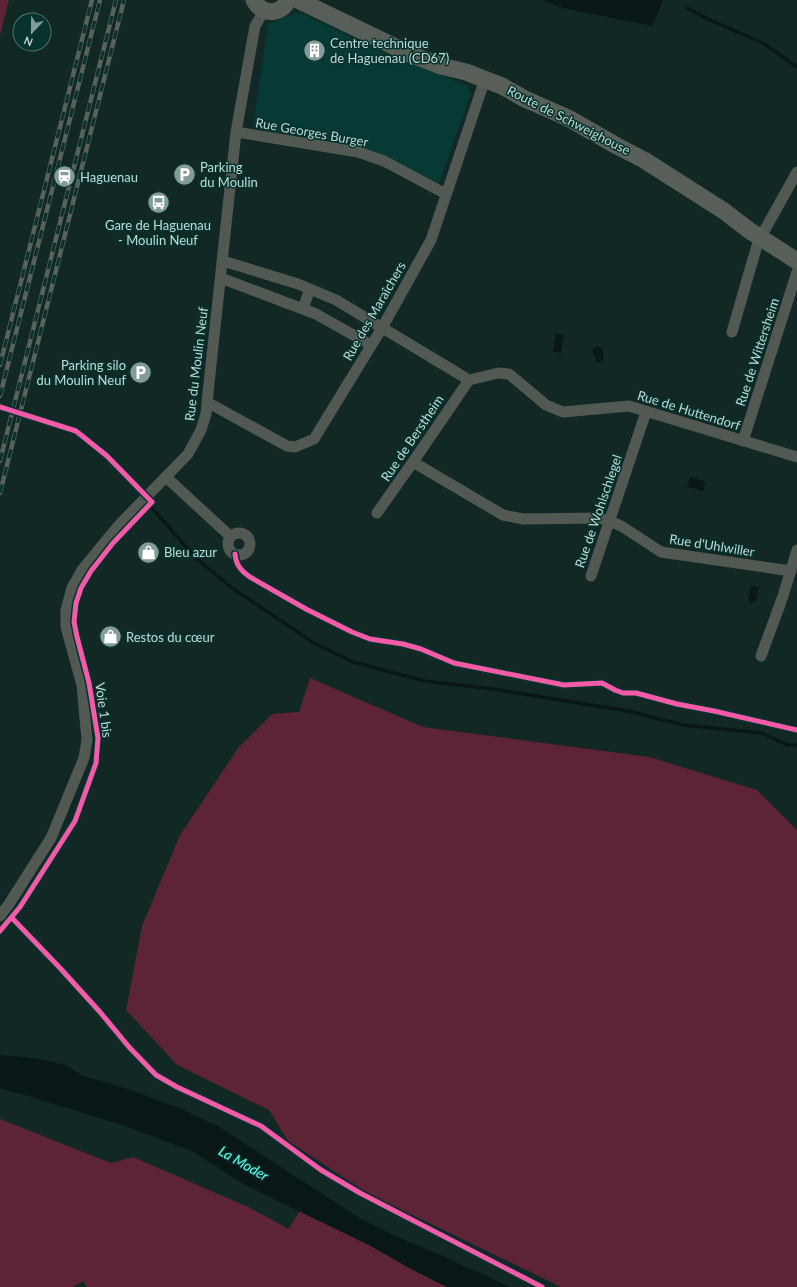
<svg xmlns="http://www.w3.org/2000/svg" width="797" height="1287" font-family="Lato,sans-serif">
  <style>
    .built { fill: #083a35 }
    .green { fill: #5c2436 }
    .water { fill: #091816 }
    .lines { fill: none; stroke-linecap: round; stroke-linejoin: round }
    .stream { stroke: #091816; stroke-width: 3.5 }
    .minor { stroke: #525852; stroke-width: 11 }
    .primary { stroke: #575f58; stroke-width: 17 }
    .rail-casing { stroke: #57615d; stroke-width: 4.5 }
    .rail { stroke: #07322d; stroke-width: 3; stroke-dasharray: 9; stroke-linecap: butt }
    .cycleway-casing { stroke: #07322d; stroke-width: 8 }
    .cycleway { stroke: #f35aa7; stroke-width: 5 }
    .labels { text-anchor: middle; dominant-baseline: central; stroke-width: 3; stroke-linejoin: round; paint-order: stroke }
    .poi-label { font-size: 13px; fill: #c0dad6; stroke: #07322d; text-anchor: start }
    .street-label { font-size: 13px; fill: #c0dad6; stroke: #07322d }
    .water-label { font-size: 14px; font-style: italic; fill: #63fce9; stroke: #07322d }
  </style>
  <rect width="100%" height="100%" fill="#112825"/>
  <!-- built -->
  <path class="built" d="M299 12 383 52 466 85 471 94 438 185 376 154 253 128 268 24Z"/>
  <!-- green -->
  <path class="green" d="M0 0H9L0 35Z
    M310 678 423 727 649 757 757 790 797 830V1287H561L369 1194 288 1141 269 1110 177 1065 126 1010 142 926 180 835 239 747 272 714 299 712Z
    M0 1119 111 1163 133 1157 248 1207 269 1218 288 1229 300 1211 371 1246 411 1269 447 1287H87L83 1281 73 1287H0Z"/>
  <!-- water -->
  <path class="water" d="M543 0H663L652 26 563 8Z
    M556 333 564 335 561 353 553 352Z
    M597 346 600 347C604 352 606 358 600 363L596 362 595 357 592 352 594 347Z
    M690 477 706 482 703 491 687 487Z
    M751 586 759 587 756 600 753 603H750L748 598Z
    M0 1055 34 1058 66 1065 81 1075 125 1088 179 1108 218 1126 361 1219 393 1235 443 1256 463 1266 481 1273 510 1287H447L411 1269 371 1246 247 1186 192 1151 122 1125 31 1097 0 1088Z"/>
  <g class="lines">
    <!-- stream -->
    <path class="stream" d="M687 8 710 20 763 43 797 67
      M151 507 197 559 232 588 314 643 353 662 425 681 493 689 628 711 683 725 762 733 788 745H797"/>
    <!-- minor -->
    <path class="minor" d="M236 132 358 152 384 161 446 194
      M223 261 298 284 336 300 469 380 498 373 509 374 546 405 563 412 629 406 797 457
      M221 278 316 314 371 345
      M303 308 310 289
      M732 332 758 242 797 172
      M207 402 287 446 295 447 314 439 382 328 431 240 485 79
      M743 441 797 272
      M413 462 503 515 523 519 599 518 610 521 623 527 661 552 791 571
      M166 477 231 537
      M377 513 413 462 469 380
      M228 544a11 11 0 1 1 22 0a11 11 0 1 1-22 0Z
      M591 576 646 412
      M761 656 783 596 797 550
      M0 916 9 904 51 838 84 758 87 740 82 685 66 627V610L72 588 82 570 119 525 188 454 201 430 206 414 207 402 236 132 255 26 264 11"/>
    <!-- primary -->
    <path class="primary" d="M254 0C261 15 281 16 288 0
      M298 0 410 54 441 66 466 72 502 86 525 99 568 118 617 146 644 160 724 211 750 231 797 261"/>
    <defs>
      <path id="rail" d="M0 365 92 0
        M0 396 100 0
        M0 461 116 0
        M0 493 124 0"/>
    </defs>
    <!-- rail casing -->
    <use href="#rail" class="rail-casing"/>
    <!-- rail -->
    <use href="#rail" class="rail"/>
    <defs>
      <path id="cycleway" d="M0 407 76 431 107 456 152 502 113 543 91 571 81 588 76 603 74 622 77 637 89 683 98 738 96 763 75 821 20 907 0 931
        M235 554C236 565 241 571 250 577L306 609 352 632 370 639 403 644 421 649 454 663 564 685 602 683 615 690 623 693H636L677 704 714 711 797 730
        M12 918 60 968 100 1012 129 1047 156 1075 177 1087 261 1126 321 1170 360 1193 542 1287"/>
    </defs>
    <!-- cycleway casing -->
    <use href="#cycleway" class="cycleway-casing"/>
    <!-- cycleway -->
    <use href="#cycleway" class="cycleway"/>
  </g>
  <!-- icons -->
  <defs>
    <symbol id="building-disc" viewBox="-11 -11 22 22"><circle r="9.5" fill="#839c98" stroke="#07322d"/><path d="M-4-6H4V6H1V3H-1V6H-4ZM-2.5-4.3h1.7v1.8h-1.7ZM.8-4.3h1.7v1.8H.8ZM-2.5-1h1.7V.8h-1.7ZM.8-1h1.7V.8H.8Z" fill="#fff"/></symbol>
    <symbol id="parking-disc" viewBox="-11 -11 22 22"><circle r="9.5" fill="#839c98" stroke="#07322d"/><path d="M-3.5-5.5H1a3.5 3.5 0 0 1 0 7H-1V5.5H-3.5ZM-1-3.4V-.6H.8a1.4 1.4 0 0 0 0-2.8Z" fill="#fff"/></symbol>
    <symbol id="station-disc" viewBox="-11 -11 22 22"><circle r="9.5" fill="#839c98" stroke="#07322d"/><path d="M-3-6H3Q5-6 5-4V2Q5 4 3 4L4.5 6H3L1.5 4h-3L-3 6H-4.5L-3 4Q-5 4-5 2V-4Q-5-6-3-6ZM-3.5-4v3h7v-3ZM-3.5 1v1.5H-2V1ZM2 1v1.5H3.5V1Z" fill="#fff"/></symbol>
    <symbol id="bus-disc" viewBox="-11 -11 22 22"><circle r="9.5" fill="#839c98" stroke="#07322d"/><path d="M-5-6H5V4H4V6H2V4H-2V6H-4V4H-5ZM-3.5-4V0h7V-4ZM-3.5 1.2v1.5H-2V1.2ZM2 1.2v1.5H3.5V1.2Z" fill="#fff"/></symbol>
    <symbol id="shop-disc" viewBox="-11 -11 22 22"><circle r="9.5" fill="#839c98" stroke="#07322d"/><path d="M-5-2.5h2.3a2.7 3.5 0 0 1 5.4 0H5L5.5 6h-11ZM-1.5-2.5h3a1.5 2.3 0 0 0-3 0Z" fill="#fff"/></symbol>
  </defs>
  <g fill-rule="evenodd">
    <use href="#building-disc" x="302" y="38" width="25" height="25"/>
    <use href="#parking-disc" x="172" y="162" width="25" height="25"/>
    <use href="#station-disc" x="52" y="164" width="25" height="25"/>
    <use href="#bus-disc" x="146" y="190" width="25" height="25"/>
    <use href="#parking-disc" x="128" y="360" width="25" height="25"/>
    <use href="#shop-disc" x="136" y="540" width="25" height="25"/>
    <use href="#shop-disc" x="98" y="624" width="25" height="25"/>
  </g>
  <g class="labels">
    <!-- poi labels -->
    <g class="poi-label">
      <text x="330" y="43">Centre technique<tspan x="330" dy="15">de Haguenau (CD67)</tspan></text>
      <text x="200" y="167">Parking<tspan x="200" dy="15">du Moulin</tspan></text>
      <text x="80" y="177">Haguenau</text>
      <text x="158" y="225" text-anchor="middle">Gare de Haguenau<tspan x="158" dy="15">- Moulin Neuf</tspan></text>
      <text x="126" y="365" text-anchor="end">Parking silo<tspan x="126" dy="15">du Moulin Neuf</tspan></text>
      <text x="164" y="552">Bleu azur</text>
      <text x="126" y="637">Restos du cœur</text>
    </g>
    <!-- street labels -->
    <g class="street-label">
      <text transform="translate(569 120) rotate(27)">Route de Schweighouse</text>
      <text transform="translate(312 132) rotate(10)">Rue Georges Burger</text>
      <text transform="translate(374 311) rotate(-60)">Rue des Maraîchers</text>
      <text transform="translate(757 352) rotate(-72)">Rue de Wittersheim</text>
      <text transform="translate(196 364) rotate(-83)">Rue du Moulin Neuf</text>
      <text transform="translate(689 410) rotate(17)">Rue de Huttendorf</text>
      <text transform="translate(412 438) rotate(-56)">Rue de Berstheim</text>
      <text transform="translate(598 511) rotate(-71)">Rue de Wohlschlegel</text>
      <text transform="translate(712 545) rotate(9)">Rue d'Uhlwiller</text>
      <text transform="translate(104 710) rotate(82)">Voie 1 bis</text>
    </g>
    <!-- water labels -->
    <g class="water-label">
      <text transform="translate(244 1163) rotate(30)">La Moder</text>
    </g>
  </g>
  <!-- north arrow -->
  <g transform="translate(32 32) rotate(202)"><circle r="19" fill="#07322d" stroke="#517571"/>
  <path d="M0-3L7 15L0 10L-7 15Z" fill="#839c98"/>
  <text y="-6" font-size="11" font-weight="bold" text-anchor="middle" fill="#c0dad6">N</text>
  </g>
</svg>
